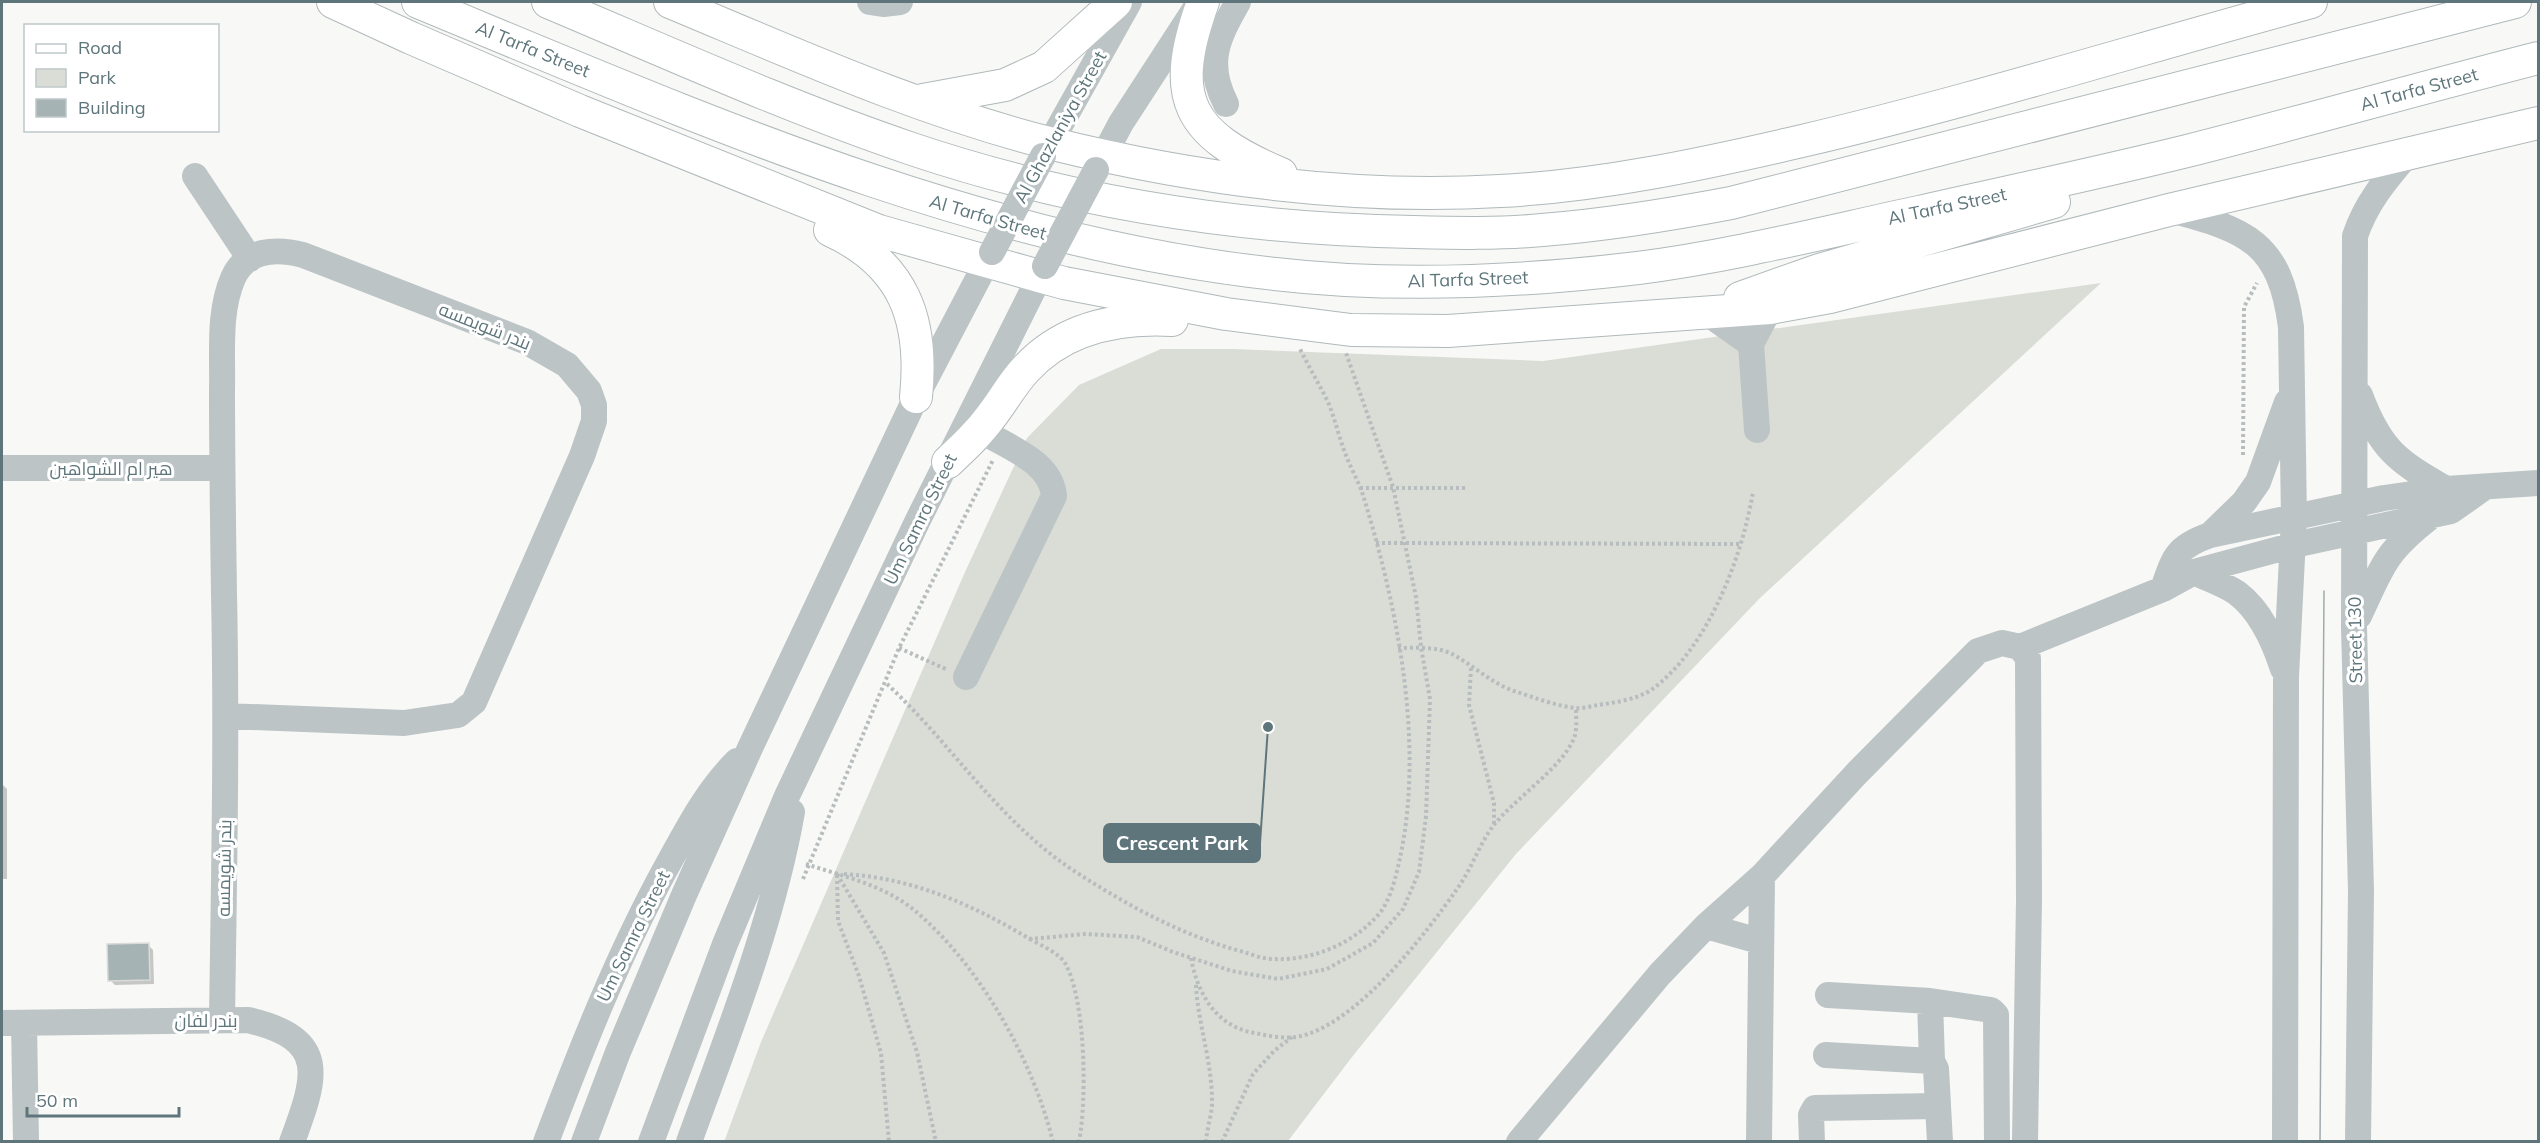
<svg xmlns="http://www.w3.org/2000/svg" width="2540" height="1143" font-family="Mulish,Cairo,sans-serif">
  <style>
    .green { fill: #daddd5 }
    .shadow { fill: #0003 }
    .building { fill: #a6b3b5; stroke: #dadad8; stroke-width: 1.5 }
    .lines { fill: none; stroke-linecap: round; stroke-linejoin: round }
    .major-casing { stroke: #b0b9bb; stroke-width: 34 }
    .path { stroke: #b7bdbe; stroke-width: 4; stroke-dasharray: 3 3; stroke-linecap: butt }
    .minor { stroke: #bcc4c6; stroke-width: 26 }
    .major { stroke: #fff; stroke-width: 32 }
    .tram { stroke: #9eaaad; stroke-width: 1.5 }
    .minor-bridge { stroke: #bcc4c6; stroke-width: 26 }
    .labels { text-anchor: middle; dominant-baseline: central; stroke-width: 6; stroke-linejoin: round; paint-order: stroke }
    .street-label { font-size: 18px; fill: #5e767b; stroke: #fff }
    .leader { fill: none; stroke: #5e767b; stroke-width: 2 }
    .callout-dot { fill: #5e767b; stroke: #fff; stroke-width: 2 }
    .callout { fill: #5e767b; stroke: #5e767b; stroke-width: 2 }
    .callout-label { font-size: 20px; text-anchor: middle; font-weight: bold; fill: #fff }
  </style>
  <rect width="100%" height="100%" fill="#f8f8f6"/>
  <!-- green -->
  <path class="green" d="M2101 283 1759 599 1516 854 1352 1057 1288 1141 724 1142 761 1042 965 572 1027 438 1079 385 1161 349H1234L1543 361Z"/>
  <!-- shadow -->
  <path class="shadow" d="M2 784 7 789V879H2Z
    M148 945 153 950 154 984 115 985 110 980Z"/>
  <!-- building -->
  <path class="building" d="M149 943 150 980 108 981 107 944Z"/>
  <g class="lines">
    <defs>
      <path id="major" d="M333 2 411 38 580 111 879 231 1064 283 1226 314 1351 330 1448 331 1770 308 1830 297 2169 210 2538 123
        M418 2C696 117 974 241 1275 274 1395 288 1519 282 1638 268 1732 256 1826 232 1919 212 2008 192 2098 173 2187 151 2305 121 2421 88 2538 58
        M548 2C669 53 788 107 912 149 1073 203 1244 229 1413 232 1456 233 1500 234 1542 230 1606 225 1668 215 1731 203L2515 2
        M670 2C795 54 921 111 1053 144 1195 179 1353 200 1500 191 1601 186 1703 164 1802 141 1973 101 2141 48 2311 2
        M1203 2C1168 99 1187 134 1281 174
        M923 100 1005 85 1044 67 1116 2
        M830 230C904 264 924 319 916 397
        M1740 298 1819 270 2054 202
        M948 462C964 447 979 433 992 415 1003 401 1012 384 1025 370 1063 328 1117 317 1172 320"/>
    </defs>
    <!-- major casing -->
    <use href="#major" class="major-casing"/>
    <!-- path -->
    <path class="path" d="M2243 455 2244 307 2257 283
      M1360 488H1465
      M1376 543 1741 544
      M899 648 948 670
      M1398 648C1415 648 1437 646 1452 654 1473 665 1491 683 1514 691 1533 697 1556 706 1576 708 1583 709 1591 706 1598 705 1613 703 1638 699 1651 690 1707 650 1742 558 1753 492
      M1471 668 1469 705 1494 803V825
      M887 684C954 746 1001 826 1082 876 1132 908 1186 937 1244 952 1253 955 1263 959 1273 959 1312 961 1353 944 1379 914 1391 899 1396 876 1400 858 1425 742 1397 604 1362 492 1357 479 1350 466 1345 453 1339 437 1335 419 1328 402 1319 384 1309 367 1300 349
      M806 864C842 876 884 885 914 910 979 964 1033 1060 1053 1142
      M837 874 884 953 917 1052 936 1142
      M844 874C913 878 971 904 1030 939
      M837 875 838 921 859 976 881 1053 889 1142
      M803 879 899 648 993 460
      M1029 939 1086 934 1137 937 1173 952 1232 971 1278 979 1327 969 1373 943 1403 909 1419 872 1426 816 1430 699 1421 647 1416 597 1393 487 1346 353
      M1030 939C1040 945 1059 953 1065 963 1086 1000 1087 1100 1079 1142
      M1191 958C1197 991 1214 1024 1250 1032 1269 1036 1289 1041 1308 1034 1362 1016 1425 935 1457 889 1471 870 1479 845 1493 826 1514 799 1567 764 1575 735 1577 727 1576 716 1576 708
      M1196 985C1198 1025 1213 1064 1212 1105 1211 1117 1207 1129 1206 1142
      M1222 1142 1253 1074 1274 1051 1292 1037"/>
    <!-- minor -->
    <path class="minor" d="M870 2 883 4 900 2
      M1226 104C1205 63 1217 39 1238 2
      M1043 156 1129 2
      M1096 170 1121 123 1195 9
      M195 176 250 259
      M2170 210C2247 230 2280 242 2291 327L2294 518 2286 676 2285 1142
      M1707 313 1751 344
      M2360 395C2380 449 2397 461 2446 489
      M1757 430 1751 344 1770 308
      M2 468H221
      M2210 535 2244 502 2258 482 2287 402
      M2194 572C2208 579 2224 584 2237 593 2261 611 2274 641 2283 669
      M2163 589C2174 557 2176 547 2210 535L2384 498 2446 489 2538 483
      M2359 616C2382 567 2384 553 2429 518
      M2020 647 2163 589 2194 572 2294 545 2451 511 2485 487
      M966 677 1054 496C1051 461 1007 447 980 430
      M1706 926 1759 941
      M1828 995 1930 1001
      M222 1020C224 878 227 736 224 594 223 526 222 458 222 390 223 353 218 313 233 278 246 249 276 248 303 255L527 342 567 365 589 391 594 405V421L582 456 474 702 458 715 404 723 226 716
      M2 1023 248 1020C330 1039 316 1077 292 1142
      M24 1023 26 1142
      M1826 1055 1932 1061 1936 1069 1940 1142
      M1932 1061 1930 1001 1991 1010 1996 1015 1997 1142
      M546 1142C582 1047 618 955 667 866 688 828 706 792 737 761
      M584 1142 618 1052 684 895 750 748 916 397 992 252
      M651 1142 725 944 787 796 917 522 1045 266
      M689 1142C728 1034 772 925 792 812
      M1519 1142 1660 974 1706 926 1762 876 1857 773 1978 651 2002 643 2020 647 2028 658 2029 900 2025 1142
      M1759 1142 1762 876
      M1812 1142 1811 1115 1815 1108 1938 1106
      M2358 1142 2361 891 2354 627 2355 236C2366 203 2385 181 2407 155"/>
    <!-- major -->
    <use href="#major" class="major"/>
    <!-- tram -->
    <path class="tram" d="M2320 1142 2324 591"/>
    <!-- minor-bridge -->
    <path class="minor-bridge" d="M992 252 1043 156
      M1045 266 1096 170"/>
  </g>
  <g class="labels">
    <!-- street labels -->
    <g class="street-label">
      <text transform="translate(533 49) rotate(22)">Al Tarfa Street</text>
      <text transform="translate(2419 89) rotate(-15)">Al Tarfa Street</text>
      <text transform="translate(1060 127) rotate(-61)">Al Ghazlaniya Street</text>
      <text transform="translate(1947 206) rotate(-12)">Al Tarfa Street</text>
      <text transform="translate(988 217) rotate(16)">Al Tarfa Street</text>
      <text transform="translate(1468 279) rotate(-2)">Al Tarfa Street</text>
      <text transform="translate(485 326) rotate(22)">بندر شويمسه</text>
      <text x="111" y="468">هير ام الشواهين</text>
      <text transform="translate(920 519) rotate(-64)">Um Samra Street</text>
      <text transform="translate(2355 640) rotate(-91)">Street 130</text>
      <text transform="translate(224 868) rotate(-89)">بندر شويمسه</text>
      <text transform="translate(633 936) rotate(-64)">Um Samra Street</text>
      <text x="206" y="1020">بندر لفان</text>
    </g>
  </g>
  <!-- callouts -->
  <path class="leader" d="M1268 727L1260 843"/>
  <circle class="callout-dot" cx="1268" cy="727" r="6"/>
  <rect class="callout" x="1104" y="824" width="156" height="38" rx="6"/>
  <g class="callout-label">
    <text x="1182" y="850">Crescent Park</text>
  </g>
  <!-- border -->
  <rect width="2540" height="1143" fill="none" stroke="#5e767b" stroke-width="6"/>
  <!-- legend -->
  <rect x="24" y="24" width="195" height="108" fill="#ffffff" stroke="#bfc8ca" stroke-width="1.5"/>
  <rect x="36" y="44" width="30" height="9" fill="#ffffff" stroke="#bfc8ca" stroke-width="1.5"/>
  <text x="78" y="54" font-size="18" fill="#5e767b">Road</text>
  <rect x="36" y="69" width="30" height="18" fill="#daddd5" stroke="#bfc8ca" stroke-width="1.5"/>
  <text x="78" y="84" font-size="18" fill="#5e767b">Park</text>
  <rect x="36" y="99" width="30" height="18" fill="#a6b3b5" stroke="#bfc8ca" stroke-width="1.5"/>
  <text x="78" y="114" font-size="18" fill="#5e767b">Building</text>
  <!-- scale -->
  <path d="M27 1107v9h152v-9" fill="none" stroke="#5e767b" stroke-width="3"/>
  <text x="36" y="1107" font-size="18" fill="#5e767b" stroke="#ffffff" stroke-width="4.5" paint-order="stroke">50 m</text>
</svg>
